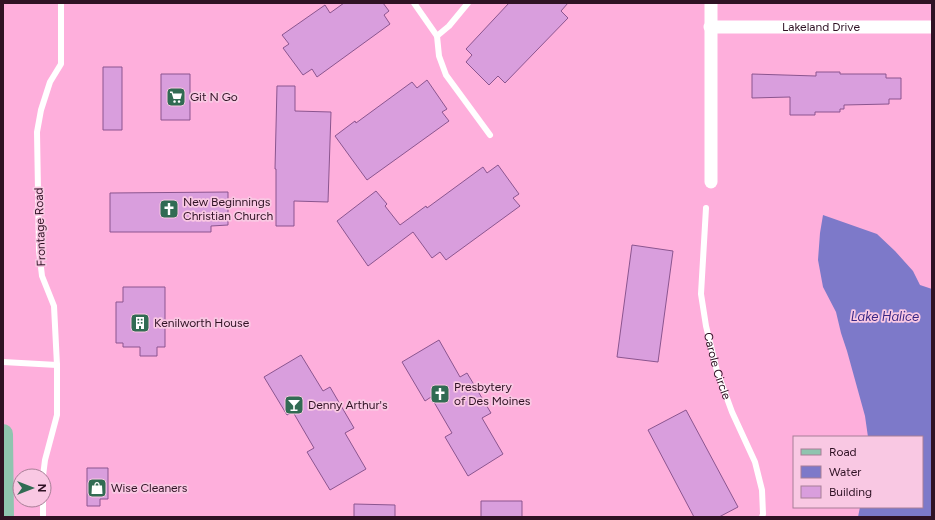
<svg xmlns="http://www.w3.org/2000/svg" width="935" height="520" font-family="Figtree,sans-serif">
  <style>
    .water { fill: #7d79c9 }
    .building { fill: #d99edd; stroke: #8b558f }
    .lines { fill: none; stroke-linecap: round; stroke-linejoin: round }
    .service { stroke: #fff; stroke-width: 6 }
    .minor { stroke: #fff; stroke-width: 13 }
    .primary { stroke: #8fc4af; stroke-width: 20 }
    .labels { text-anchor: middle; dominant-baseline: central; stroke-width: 3.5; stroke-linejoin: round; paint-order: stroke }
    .street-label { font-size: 12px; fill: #2f1224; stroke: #f9c8e3 }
    .poi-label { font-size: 12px; fill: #2f1224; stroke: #f9c8e3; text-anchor: start }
    .water-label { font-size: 13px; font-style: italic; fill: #382684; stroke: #f9c8e3 }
  </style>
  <rect width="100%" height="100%" fill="#feafdc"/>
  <!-- water -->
  <path class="water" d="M823 215 877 234 895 251 913 271 920 285 932 289V517H858L860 507H922V437H868L865 416 847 351 841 333 836 312 823 287 818 260 820 233Z"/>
  <!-- building -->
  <path class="building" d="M344 3H383L389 11 384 15 390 24 317 77 312 69 303 75 283 48 289 44 282 35 325 5 330 13Z
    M509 3H568L561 11 568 18 505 83 498 76 489 85 466 62 472 55 466 49Z
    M103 67H122V130H103Z
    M816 72H840V74H886V78H901V99H889V104L844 105V109H840V112H815V115H790V97L752 98V74L816 76Z
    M161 74H190V120H161Z
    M427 80 447 109 442 112 449 121 367 180 335 136 355 121 356 123 412 82 417 88Z
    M277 86H295V111L331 112 328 202 294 201V226H276V169H275Z
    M498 165 519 194 513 198 520 206 446 260 440 252 432 258 413 232 368 266 337 221 376 191 387 204 385 206 400 225 426 206 427 208 483 167 487 173Z
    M228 192V225L211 226V232H110V193Z
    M632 245 673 251 658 362 617 357Z
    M123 287H165V347H157V356H140V347H123V343H116V302H123Z
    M439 340 460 377 467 373 491 413 482 418 503 454 468 476 445 437 452 433 431 397 425 401 402 362Z
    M301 355 323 391 330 387 354 428 345 433 366 469 330 490 307 452 314 448 293 412 287 415 264 377Z
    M686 410 738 507 719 517H694L648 430Z
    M87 468H108V499H100V506H87Z
    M481 501H522V517H481Z
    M354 504 395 505V517H354Z"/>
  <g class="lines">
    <!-- service -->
    <g class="service">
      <path d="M414 3 437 36 439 56 446 75 490 135"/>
      <path d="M437 36 449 26 468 3"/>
      <path id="s1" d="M706 208 701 294 706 326 717 371 732 412 755 462 762 490 763 514 762 517"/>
      <path d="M3 362 57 365"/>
      <path d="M43 476 45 460 57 415V365L54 306 42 276 39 250 37 132 41 110 50 82 61 64V3"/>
      <path d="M43 500V517"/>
    </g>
    <!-- minor -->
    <g class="minor">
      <path d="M711 3V182"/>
      <path id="s2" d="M710 27H932"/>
    </g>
    <!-- primary -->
    <path class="primary" d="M3 434 4 517"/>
  </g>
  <!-- icons -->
  <defs>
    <symbol id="supermarket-square" viewBox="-11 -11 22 22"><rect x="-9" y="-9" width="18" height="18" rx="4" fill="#316b53" stroke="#f9c8e3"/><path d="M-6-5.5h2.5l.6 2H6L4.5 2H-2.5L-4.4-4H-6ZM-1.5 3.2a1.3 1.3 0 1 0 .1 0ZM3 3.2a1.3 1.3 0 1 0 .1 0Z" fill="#fff"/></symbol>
    <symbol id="church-square" viewBox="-11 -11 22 22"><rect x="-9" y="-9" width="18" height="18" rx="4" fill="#316b53" stroke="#f9c8e3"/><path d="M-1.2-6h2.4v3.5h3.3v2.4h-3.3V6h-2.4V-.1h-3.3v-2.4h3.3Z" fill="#fff"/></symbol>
    <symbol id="building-square" viewBox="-11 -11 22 22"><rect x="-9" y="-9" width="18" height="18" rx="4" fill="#316b53" stroke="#f9c8e3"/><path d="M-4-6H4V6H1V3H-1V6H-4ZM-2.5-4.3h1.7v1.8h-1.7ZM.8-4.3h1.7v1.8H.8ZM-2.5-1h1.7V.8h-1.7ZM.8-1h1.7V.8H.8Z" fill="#fff"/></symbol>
    <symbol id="bar-square" viewBox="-11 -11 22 22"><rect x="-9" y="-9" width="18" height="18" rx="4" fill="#316b53" stroke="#f9c8e3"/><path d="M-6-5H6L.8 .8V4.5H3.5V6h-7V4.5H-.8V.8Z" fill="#fff"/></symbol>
    <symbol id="shop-square" viewBox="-11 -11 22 22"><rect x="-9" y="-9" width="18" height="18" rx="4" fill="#316b53" stroke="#f9c8e3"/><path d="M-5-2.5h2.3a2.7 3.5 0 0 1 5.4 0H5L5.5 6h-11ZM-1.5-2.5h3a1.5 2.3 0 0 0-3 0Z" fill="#fff"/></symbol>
  </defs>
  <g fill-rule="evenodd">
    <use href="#supermarket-square" x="165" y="86" width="22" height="22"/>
    <use href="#church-square" x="158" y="198" width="22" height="22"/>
    <use href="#building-square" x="129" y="312" width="22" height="22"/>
    <use href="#church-square" x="429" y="383" width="22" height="22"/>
    <use href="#bar-square" x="283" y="394" width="22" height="22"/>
    <use href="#shop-square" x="86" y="477" width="22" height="22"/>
  </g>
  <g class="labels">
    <!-- street labels -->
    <g class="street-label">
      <text stroke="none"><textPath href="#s2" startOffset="111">Lakeland Drive</textPath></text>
      <text transform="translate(40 227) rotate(-92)">Frontage Road</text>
      <text stroke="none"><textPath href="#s1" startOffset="160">Carole Circle</textPath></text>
    </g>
    <!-- poi labels -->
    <g class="poi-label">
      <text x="190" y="97">Git N Go</text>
      <text x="183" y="202">New Beginnings<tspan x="183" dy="14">Christian Church</tspan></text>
      <text x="154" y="323">Kenilworth House</text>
      <text x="454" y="387">Presbytery<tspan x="454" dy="14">of Des Moines</tspan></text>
      <text x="308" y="405">Denny Arthur's</text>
      <text x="111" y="488">Wise Cleaners</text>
    </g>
    <!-- water labels -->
    <g class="water-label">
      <text x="885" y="316">Lake Halice</text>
    </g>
  </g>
  <!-- border -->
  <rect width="935" height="520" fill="none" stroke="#2f1224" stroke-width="8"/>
  <!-- legend -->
  <rect x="793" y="436" width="130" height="72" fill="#f9c8e3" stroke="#a87f97"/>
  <rect x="801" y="449" width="20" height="6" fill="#8fc4af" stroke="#a87f97"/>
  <text x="829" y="456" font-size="12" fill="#2f1224">Road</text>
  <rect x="801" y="466" width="20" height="12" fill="#7d79c9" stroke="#a87f97"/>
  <text x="829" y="476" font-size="12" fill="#2f1224">Water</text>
  <rect x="801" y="486" width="20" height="12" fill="#d99edd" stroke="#a87f97"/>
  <text x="829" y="496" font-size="12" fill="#2f1224">Building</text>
  <!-- north arrow -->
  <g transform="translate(32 488) rotate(90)"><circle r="19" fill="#f9c8e3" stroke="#a87f97"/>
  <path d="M0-3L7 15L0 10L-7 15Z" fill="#316b53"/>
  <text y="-6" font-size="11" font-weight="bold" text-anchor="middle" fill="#2f1224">N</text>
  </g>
</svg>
